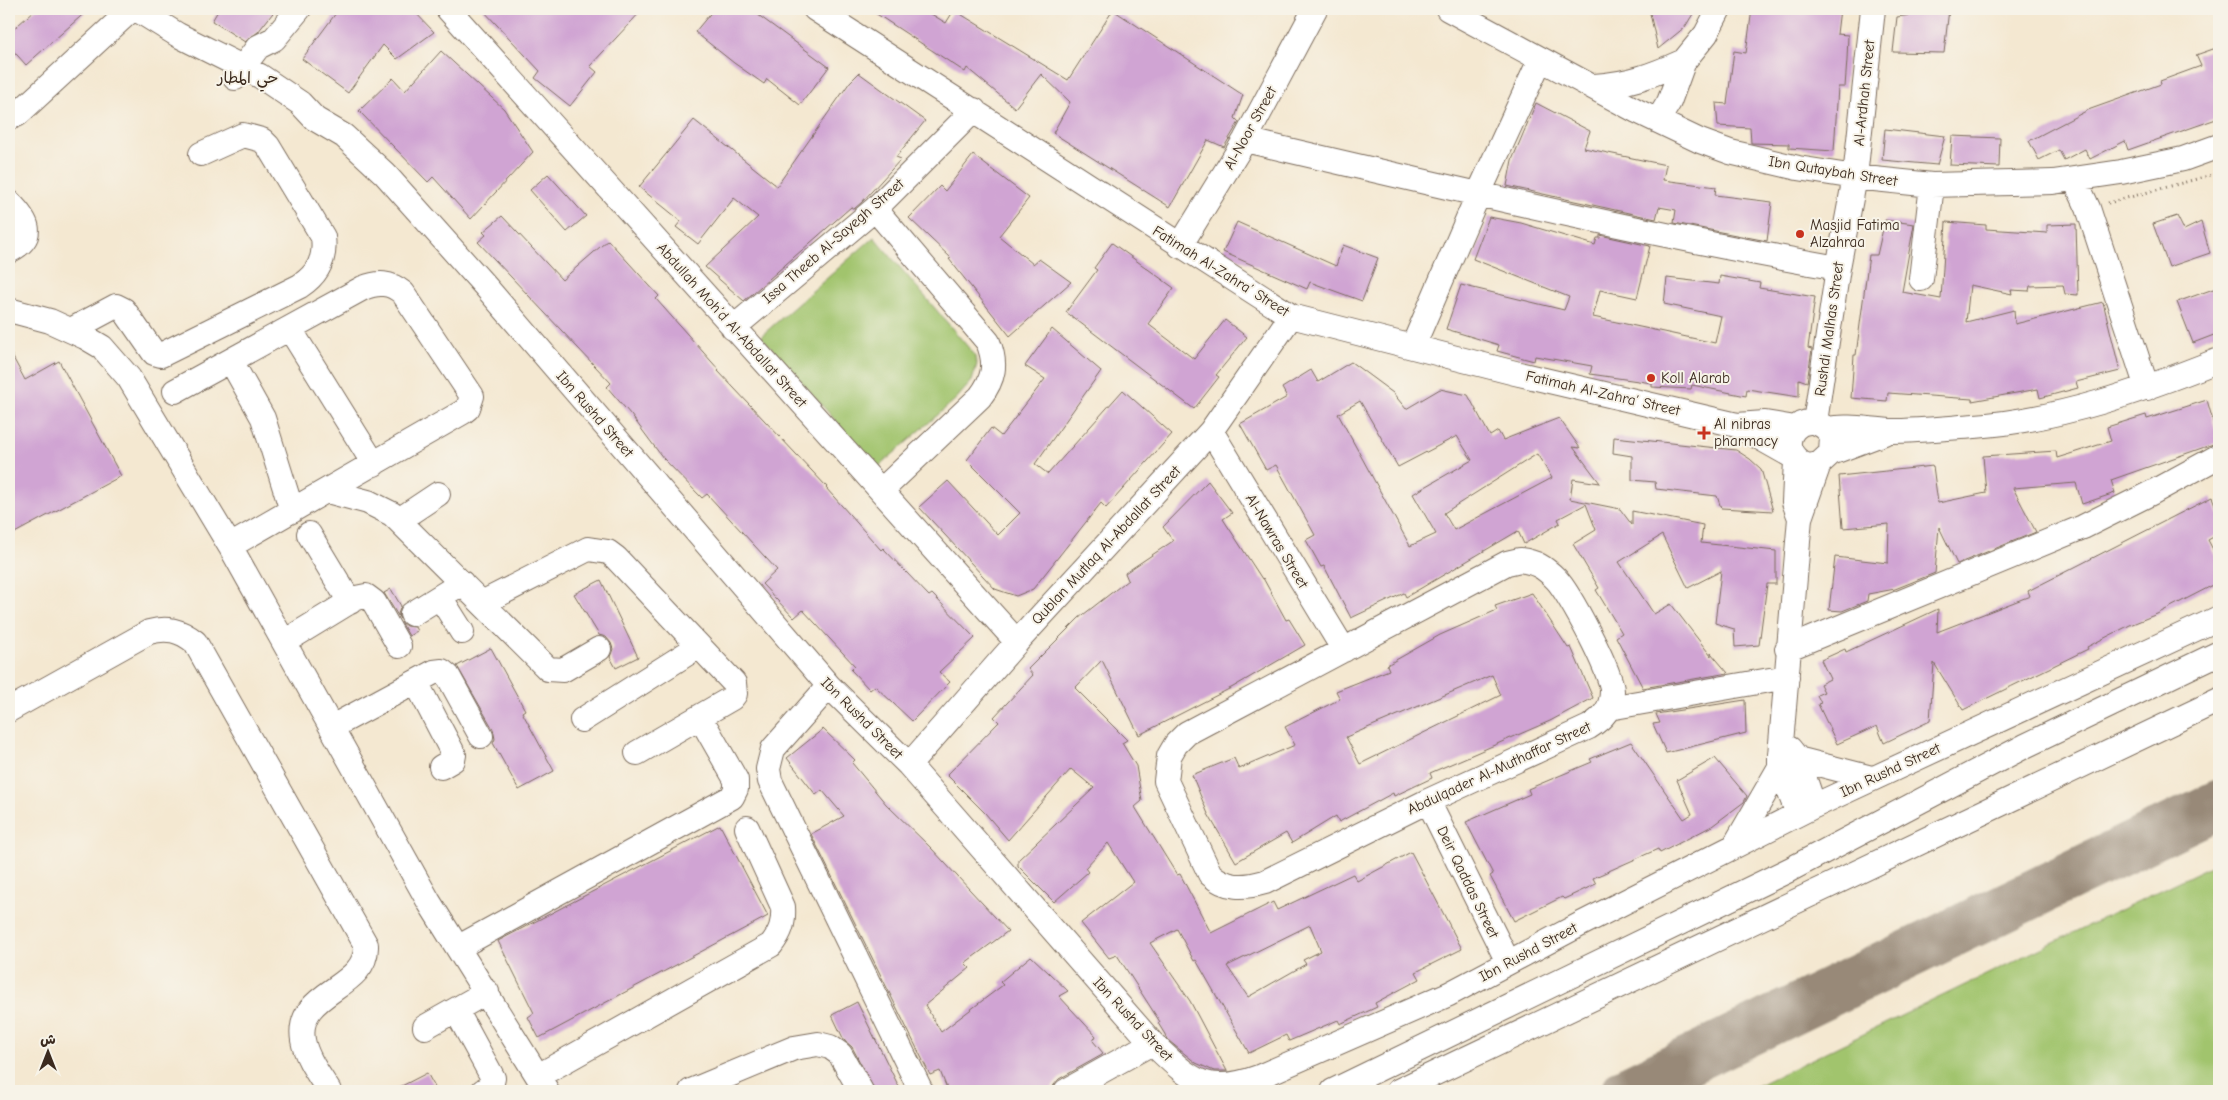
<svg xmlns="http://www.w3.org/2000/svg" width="2228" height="1100" font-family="'Comic Neue','Playpen Sans Arabic',sans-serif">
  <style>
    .green { fill: #a1c46d; stroke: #6e7746 }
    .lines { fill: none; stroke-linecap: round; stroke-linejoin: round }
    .taxiway { stroke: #988978; stroke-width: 49 }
    .building { fill: #d0a4d3; fill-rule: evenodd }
    .minor-casing { stroke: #7c6c5d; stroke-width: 26 }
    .path { stroke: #7c6c5d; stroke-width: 3; stroke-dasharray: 1 4; stroke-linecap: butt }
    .minor { stroke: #fff; stroke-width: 24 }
    .poi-dot { fill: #c8321e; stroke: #f7f3e8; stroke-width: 2 }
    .labels { text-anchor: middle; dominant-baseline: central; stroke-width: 4; stroke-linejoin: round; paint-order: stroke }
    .street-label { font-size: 15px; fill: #3b2a1e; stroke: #f7f3e8 }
    .poi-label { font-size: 15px; fill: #3b2a1e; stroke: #f7f3e8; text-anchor: start }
    .neighbourhood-label { font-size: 16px; fill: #3b2a1e; stroke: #f7f3e8 }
  </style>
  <rect width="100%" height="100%" fill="#f7f3e8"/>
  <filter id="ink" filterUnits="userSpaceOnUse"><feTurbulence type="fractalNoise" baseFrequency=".02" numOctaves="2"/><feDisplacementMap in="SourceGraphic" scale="10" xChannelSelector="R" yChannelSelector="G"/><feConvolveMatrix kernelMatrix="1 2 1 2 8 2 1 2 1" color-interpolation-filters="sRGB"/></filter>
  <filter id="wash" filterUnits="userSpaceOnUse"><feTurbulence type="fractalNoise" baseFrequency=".0096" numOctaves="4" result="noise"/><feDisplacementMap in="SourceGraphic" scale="20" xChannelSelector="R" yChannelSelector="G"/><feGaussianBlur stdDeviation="1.12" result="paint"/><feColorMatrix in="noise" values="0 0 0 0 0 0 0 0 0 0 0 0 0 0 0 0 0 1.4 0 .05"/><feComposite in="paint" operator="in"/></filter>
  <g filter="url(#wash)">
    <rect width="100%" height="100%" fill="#f4e8d1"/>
    <!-- green -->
    <path class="green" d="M874 237 974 354 977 364 972 381 956 399 877 468 761 336Z
      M2219 862V1091H1746Z"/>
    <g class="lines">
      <!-- taxiway -->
      <path class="taxiway" d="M1626 1091 2219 804"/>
    </g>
    <g id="blocks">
      <!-- building -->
      <path class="building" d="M36 9H89L26 65 9 46V33Z
        M219 9H276L258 32 245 42 212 21Z
        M339 9H412L434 32 397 59 383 45 348 93 302 59Z
        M482 9H643L590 66 597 72 570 106 535 78 540 71Z
        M714 9H750L829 67 800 105 767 79 764 84 734 63 695 32Z
        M869 9H923L946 23 954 10 1068 80 1113 10 1243 95 1235 118 1239 122 1224 147 1208 140 1170 207 1053 133 1070 102 1041 74 1015 108 967 68 965 72Z
        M1649 9H1696L1685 27 1658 49Z
        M1752 9H1840L1837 34 1848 35 1847 60 1845 87H1838L1834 151 1789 148V144L1751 143 1750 128 1718 126 1716 103 1727 104 1734 51 1746 53Z
        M1949 9 1944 53 1893 52 1897 17Z
        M2219 47V118L2128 150 2125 141 2090 159 2085 149 2064 160 2059 150 2039 160 2029 141 2088 110 2161 84 2160 81 2201 66 2196 55Z
        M441 51 504 109 533 152 471 219 433 177 428 182 359 111 393 78 405 91Z
        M859 73 925 121 896 157 901 159 862 202 854 209 851 207 744 301 705 267 758 217 734 198 698 244 676 227 681 221 639 187 694 120 777 186 850 82Z
        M1536 103 1590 131 1584 148 1666 165 1663 180 1716 187 1715 195 1772 202 1767 241 1674 223 1676 210 1659 207 1656 219 1507 186 1512 160Z
        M1885 129 1945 136 1937 165 1882 160Z
        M1952 136 2000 138 1999 167 1950 165Z
        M973 155 1029 198 999 236 1033 264 1039 259 1071 282 1010 336 949 259 951 258 909 218 940 186 945 191Z
        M548 174 586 216 567 232 530 190Z
        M502 216 562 280 608 240 659 296 656 299 719 370 718 371 827 487 826 488 881 550 883 548 929 596 932 594 975 638 939 672 950 682 912 721 875 686 870 690 851 670 855 666 803 610 794 618 777 600 762 584 777 570 707 494 702 498 663 458 631 415 607 387 611 383 478 242 486 235 483 232Z
        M2177 216 2184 230 2201 222 2210 253 2169 267 2153 224Z
        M1489 217 1521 223 1595 245 1597 238H1600V235L1650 246 1637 298 1600 290 1593 317 1715 343 1721 316 1664 304 1667 278 1719 284 1720 276 1760 283 1759 288 1815 297 1808 348 1812 349 1807 382 1799 379V397L1747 389 1746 396 1692 385 1691 389 1652 387V383L1590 374 1592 366 1535 356 1534 361 1497 351 1499 345 1446 329 1461 285 1564 310 1569 297 1473 259Z
        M1885 220 1914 224 1902 292 1941 299 1946 222 1986 225V229L2047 233V225L2076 224 2078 295 2065 294 2063 285 2030 286 2029 291 2011 290 2012 294 1970 285 1966 322 2014 310 2015 324 2103 302 2120 371 2076 382 2078 388 2040 398 2038 389 1972 401V399L1888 393 1887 401 1851 398 1854 355H1856L1869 255H1877Z
        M1237 222 1336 266 1343 245 1378 258 1362 301 1310 282 1307 289 1223 252Z
        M1112 243 1174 288 1148 324 1194 359 1225 320 1247 337 1216 375 1219 377 1194 409 1066 312 1097 270 1094 268Z
        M2219 287V333L2193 343 2177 302Z
        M1052 329 1101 371 1035 464 1048 474 1123 390 1172 434 1106 508 1101 503 1033 589 1016 596 995 589 919 507 948 481 998 535 1020 513 967 460 991 428 1001 436 1045 379 1025 366Z
        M9 350 25 380 59 361 121 476 9 536Z
        M1351 362 1393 393 1406 409 1440 389 1468 395 1490 436 1498 431 1503 440 1559 418 1580 448 1573 447 1600 483 1573 479 1570 499 1620 509 1632 525V511L1703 525 1701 543 1776 551V584H1767L1759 645 1735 647 1734 629 1715 623 1721 571 1688 588 1662 535 1619 562 1654 614 1671 604 1711 656V653L1728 673 1643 688 1616 637 1622 633 1596 590 1599 588 1573 544 1596 530 1586 504 1558 519 1560 523 1524 544 1518 531 1406 597 1404 593 1351 618 1324 566 1321 567 1306 540 1315 535 1276 465 1266 470 1240 424 1287 397 1282 388 1311 370 1318 382ZM1360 401 1398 467 1457 436 1472 460 1413 494 1436 534 1410 546 1338 414ZM1537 454 1552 478 1454 530 1444 513Z
        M2207 400 2219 442 2111 480 2115 493 2082 504 2076 483 2013 488 2036 532 1957 564 1939 527 1935 573 1895 589 1868 594 1867 601 1842 611 1829 610 1835 557 1888 563 1889 524 1843 528 1839 476 1933 466 1938 503 1986 493 1983 456 2056 451 2057 458 2111 441 2107 427 2146 415 2147 419Z
        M1614 437 1736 450 1750 459 1761 469 1773 511 1721 508 1717 496 1656 489 1655 482 1632 480V456L1613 453Z
        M1208 481 1232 513 1223 519 1262 579 1263 578 1286 620 1289 619 1305 645 1233 687 1139 735 1102 660 1075 688 1127 740 1122 743 1136 766 1142 801 1135 807 1177 875 1180 874 1211 933 1273 902 1277 910 1353 874 1357 881 1411 852 1462 949 1416 972 1420 979 1375 1003 1377 1007 1340 1024 1338 1020 1289 1041 1286 1035 1249 1053 1196 960 1194 961 1177 929 1150 943 1190 1001 1227 1071H1214L1196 1063 1169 1041 1158 1023 1160 1022 1117 955 1109 958 1081 923 1133 882 1108 843 1085 868 1088 872 1054 902 1018 866V860L1094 788 1071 769 1008 840 985 813 947 775 999 722 994 717 1033 675 1028 669 1079 618 1128 580 1125 573 1173 541 1163 527ZM1310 925 1321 951 1303 960 1306 964 1248 997 1227 966Z
        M2212 497 2219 515V534L2208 540 2219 561V582L2157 614 2130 625 2087 647 2088 649 1963 710 1934 663 1930 721 1884 743 1877 726 1837 744 1818 704 1821 703 1817 695 1824 692 1820 684 1830 679 1821 660 1845 649 1846 652 1938 609 1937 632 2030 596 2028 591Z
        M601 580 638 657 616 668 610 657 613 649 611 643 606 637 599 635 574 594Z
        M391 589 401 606 398 614 400 619 384 593Z
        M1532 593 1568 648 1571 647 1593 698 1550 721 1430 773 1432 778 1394 796 1393 793 1339 822 1336 816 1292 843 1286 833 1236 862 1208 814 1192 775 1234 758 1239 769 1295 745 1285 727 1340 699 1336 691 1389 670 1387 665 1440 635 1497 610 1495 606ZM1492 675 1501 695 1360 764 1346 737Z
        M401 622 406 626 415 627 417 631 409 636Z
        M491 648 525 710 522 712 554 771 519 790 493 743 495 739 493 729 457 666Z
        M1745 700 1746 733 1666 753 1653 724 1660 723 1656 714Z
        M823 729 855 760 852 763 886 804 932 849 1008 931 965 963 970 968 925 1005 941 1032 1003 985 1000 982 1031 956 1068 991 1059 996 1096 1036 1093 1041 1103 1053 1102 1055 1059 1079 1049 1091H948L940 1071 930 1075 811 834 844 816 822 790 816 795 787 758Z
        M1631 742 1684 819 1692 814 1677 780 1715 758 1747 796 1744 802 1712 826 1660 853 1658 849 1593 878 1596 884 1564 899 1562 897 1514 921 1490 876 1493 874 1466 822 1530 794 1528 789 1592 762 1590 759Z
        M720 825 768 916 539 1038 528 1017 534 1013 498 941Z
        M857 1002 901 1091H875L852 1047 844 1040 832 1015Z
        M427 1073 437 1091H392Z"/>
    </g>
  </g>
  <g filter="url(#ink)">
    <use href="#blocks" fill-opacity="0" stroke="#7c6c5d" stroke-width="1"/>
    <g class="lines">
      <defs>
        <path id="minor" d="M136 9 178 35 260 76 300 103 315 119 344 136 385 174 486 287 829 686 909 765 1152 1043C1190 1079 1205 1097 1259 1077L1449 994 1583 923 1814 806 2219 618
          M448 9 1017 642
          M815 9 1291 316 1515 373 1737 425 1765 423 1795 428
          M1448 9 1637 111 1700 141 1730 152 1798 168 1855 177 1932 185 2053 182 2121 172 2183 159 2219 146
          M235 78 258 47 274 39 299 9
          M1594 86C1629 84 1653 75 1684 61
          M9 118 18 114 132 9
          M1658 120 1669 102 1684 61 1706 34 1719 9
          M1245 140C1442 186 1639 233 1838 268
          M2075 180 2088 208 2147 388
          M9 202C27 220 38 236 9 251
          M875 209 988 342C997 364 994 379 980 397L882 490
          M1180 246 1245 140 1315 9
          M1921 279 1932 185
          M9 310 50 321 85 337 102 347 129 378 230 546 429 902 547 1091
          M733 328 875 209 974 110
          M290 329 374 464
          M71 330 116 306 124 310 154 353 161 355 300 286C318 274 326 259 323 237L268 146 262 140 243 135 201 154
          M1413 346 1478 195 1540 60
          M231 361 263 418 292 511
          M175 391 363 288C378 282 390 282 403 293L472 396 468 408 463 412 230 546
          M1815 422 1838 268 1855 177 1873 9
          M1737 425 1792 456
          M1827 429C1849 425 1869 430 1891 431 1919 431 1947 428 1975 426 2059 420 2141 391 2219 360
          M1211 431 1344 650
          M1831 453 1832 436C1808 399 1764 445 1807 466L1819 464 1831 453 1884 433
          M1796 460 1794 502 1800 518
          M327 491 368 502 392 514 548 669 563 670 599 649
          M399 520 438 494
          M309 534 350 602
          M1520 560C1536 562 1544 567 1556 579 1569 592 1613 675 1612 691 1612 709 1603 718 1589 727L1428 801 1265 882C1244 888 1226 889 1210 874L1166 781 1169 756 1176 744 1187 733 1507 563Z
          M440 597 462 632
          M482 603 588 549 608 552 616 558 734 683 735 694 732 698 637 753
          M412 614 462 583
          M284 642 356 598 366 596 374 602 399 646
          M1787 649 2083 527 2153 492 2219 456
          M416 682 454 755 453 760 441 767
          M829 686 773 749 768 769 770 781 921 1091
          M1609 708 1787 677
          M9 710 149 632C167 627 180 630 195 642L366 945C368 990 295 990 303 1040 306 1058 320 1076 329 1091
          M582 720 699 646
          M332 727 434 672 442 671 448 676 481 736
          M1790 749 1798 759 1814 806
          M1798 759 1872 778
          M909 765 1017 642 1211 431 1291 316
          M1428 801 1508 962
          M1798 814 1780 767V755L1800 518 1819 464
          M1735 845 1780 767
          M459 947 732 797 736 789V780L700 717
          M456 1010 493 1078 491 1086 483 1091
          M425 1027 487 992
          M538 1076 771 945C781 932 784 923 783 907L747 828
          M691 1091 794 1048 818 1044 830 1047 840 1054 861 1091
          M1066 1091 1152 1043
          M1333 1091 1789 870 2025 746 2219 653
          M1398 1091 2219 700"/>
      </defs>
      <!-- minor casing -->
      <use href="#minor" class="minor-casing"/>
      <!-- path -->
      <path class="path" d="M2215 174 2219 186
        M2108 203 2219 173"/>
      <!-- minor -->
      <use href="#minor" class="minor"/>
    </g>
  </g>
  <!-- markers -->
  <g class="poi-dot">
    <circle cx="1800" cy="234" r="5"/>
    <circle cx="1651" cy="378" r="5"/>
    <path d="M1701.5 425.5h5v5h5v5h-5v5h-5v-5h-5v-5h5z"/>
  </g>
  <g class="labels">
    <!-- street labels -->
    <g class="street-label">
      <text transform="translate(1864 93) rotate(-84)">Al-Ardhah Street</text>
      <text transform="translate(1250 128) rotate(-61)">Al-Noor Street</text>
      <text transform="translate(1833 171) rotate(9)">Ibn Qutaybah Street</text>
      <text transform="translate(833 241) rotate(-41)">Issa Theeb Al-Sayegh Street</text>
      <text transform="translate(1221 271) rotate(32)">Fatimah Al-Zahra’ Street</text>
      <text transform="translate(732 325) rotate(48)">Abdullah Moh’d Al-Abdallat Street</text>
      <text transform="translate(1829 329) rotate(-82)">Rushdi Malhas Street</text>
      <text transform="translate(1603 393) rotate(13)">Fatimah Al-Zahra’ Street</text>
      <text transform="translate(595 414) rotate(49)">Ibn Rushd Street</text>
      <text transform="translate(1277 541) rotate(59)">Al-Nawras Street</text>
      <text transform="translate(1106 545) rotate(-47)">Qublan Mutlaq Al-Abdallat Street</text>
      <text transform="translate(862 718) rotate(45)">Ibn Rushd Street</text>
      <text transform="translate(1499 768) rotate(-25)">Abdulqader Al-Muthaffar Street</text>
      <text transform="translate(1890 770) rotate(-25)">Ibn Rushd Street</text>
      <text transform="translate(1468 882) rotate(64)">Deir Qaddas Street</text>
      <text transform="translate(1528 952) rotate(-28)">Ibn Rushd Street</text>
      <text transform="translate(1133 1019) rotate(47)">Ibn Rushd Street</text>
    </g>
    <!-- poi labels -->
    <g class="poi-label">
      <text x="1810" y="225">Masjid Fatima<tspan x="1810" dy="17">Alzahraa</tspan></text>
      <text x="1661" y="378">Koll Alarab</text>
      <text x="1714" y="424">Al nibras<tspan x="1714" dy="17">pharmacy</tspan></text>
    </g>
    <!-- neighbourhood labels -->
    <g class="neighbourhood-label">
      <text x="248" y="78">حي المطار</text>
    </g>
  </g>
  <!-- margin -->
  <rect width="2228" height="1100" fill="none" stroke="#f7f3e8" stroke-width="30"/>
  <!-- north arrow -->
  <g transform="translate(48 1052)" stroke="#f7f3e8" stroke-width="4" paint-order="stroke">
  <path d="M0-4L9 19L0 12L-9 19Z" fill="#3b2a1e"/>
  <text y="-8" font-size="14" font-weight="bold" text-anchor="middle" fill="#3b2a1e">ش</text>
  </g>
</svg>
